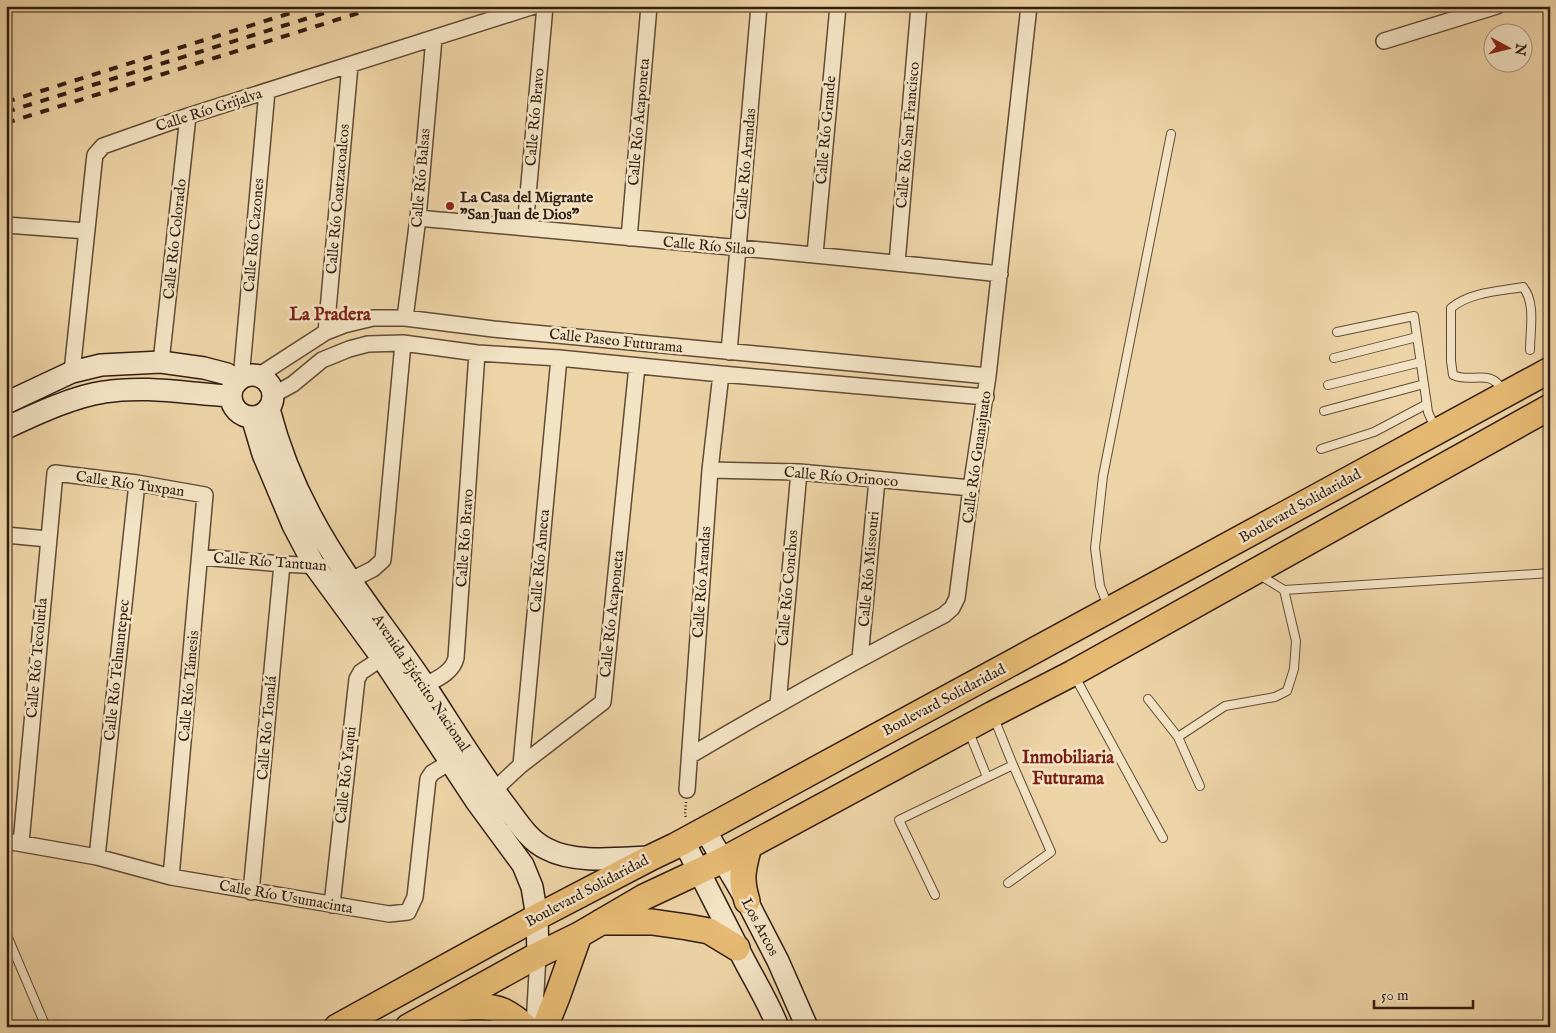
<svg xmlns="http://www.w3.org/2000/svg" width="1556" height="1033" font-family="'IM FELL English',serif">
  <style>
    .lines { fill: none; stroke-linecap: round; stroke-linejoin: round }
    .service-casing { stroke: #614b36; stroke-width: 10 }
    .minor-casing { stroke: #614b36; stroke-width: 18 }
    .secondary-casing { stroke: #321d11; stroke-width: 24 }
    .trunk-casing { stroke: #321d11; stroke-width: 28 }
    .path { stroke: #321d11; stroke-width: 2.5; stroke-dasharray: 1 2.5; stroke-linecap: butt }
    .service { stroke: #f3e3c5; stroke-width: 8 }
    .minor { stroke: #f3e3c5; stroke-width: 15 }
    .secondary { stroke: #f3e3c5; stroke-width: 21 }
    .trunk { stroke: #e6ba73; stroke-width: 25 }
    .rail { stroke: #321d11; stroke-width: 4; stroke-dasharray: 9 9; stroke-linecap: butt }
    .poi-dot { fill: #8f2418; stroke: #f3e3c5; stroke-width: 2 }
    .labels { text-anchor: middle; dominant-baseline: central; stroke-width: 5; stroke-linejoin: round; paint-order: stroke }
    .street-label { font-size: 15px; fill: #321d11; stroke: #f3e3c5 }
    .poi-label { font-size: 15px; font-weight: bold; fill: #321d11; stroke: #f3e3c5; text-anchor: start }
    .quarter-label { font-size: 18px; font-weight: bold; fill: #7a1f14; stroke: #f3e3c5 }
  </style>
  <rect width="100%" height="100%" fill="#edd4a6"/>
  <filter id="stains"><feTurbulence type="fractalNoise" baseFrequency=".004" numOctaves="4"/><feColorMatrix values="0 0 0 0 .2 0 0 0 0 .09 0 0 0 0 .02 0 0 0 .5 -.17"/></filter>
  <radialGradient id="worn" r=".72"><stop offset=".6" stop-color="#630" stop-opacity="0"/><stop offset="1" stop-color="#630" stop-opacity=".3"/></radialGradient>
  <g class="lines">
    <defs>
      <path id="service" d="M1337 332 1414 316 1428 412 1435 428
        M1334 358 1417 337
        M1328 385 1421 362
        M1503 391C1490 367 1472 384 1453 375L1451 361V308C1470 292 1500 291 1523 287 1536 303 1530 330 1530 350
        M1324 411 1424 384
        M1321 449 1374 432 1427 404
        M1258 574 1284 590 1550 573
        M1108 606 1100 586 1095 548 1103 476 1171 134
        M1074 675 1163 838
        M1148 699 1178 737
        M969 732 987 777
        M1200 786 1178 737 1225 706 1275 697 1287 691 1294 669 1296 641 1284 590
        M1008 883 1051 852 1013 765
        M935 895 899 820 1013 765 994 718
        M6 933 46 1027"/>
      <path id="minor" d="M1384 41 1497 6
        M418 218C612 236 806 253 1000 274
        M6 225 87 231
        M525 228 545 6
        M629 238 649 6
        M815 254 838 6
        M897 263 919 6
        M405 318 418 218 434 38
        M326 332 350 65
        M729 352 759 6
        M161 362 188 116
        M72 372 94 163 95 155 103 146 188 116 534 6
        M258 376 326 332 344 325 373 318H405L493 329 988 376
        M241 379 267 91
        M273 395 293 384 322 360 349 349 368 344 403 343 477 353 559 358 721 374 986 397
        M710 470 799 472 971 488
        M6 535 48 539
        M201 557 282 564 321 566
        M351 580 373 569 383 560 403 343
        M860 658 877 480
        M417 690C431 681 452 675 456 658L477 353
        M778 704 799 472
        M691 755C774 706 858 659 944 615L952 608 957 598 971 488 988 376 1029 6
        M521 765 559 358
        M687 790 710 470 721 374
        M486 795 493 791 521 765 603 702 637 366
        M6 841 97 857 171 877 389 914 408 912 415 897 428 779 432 773 450 762
        M21 843 55 473 137 483 205 495 171 877
        M97 857 137 483
        M251 892 282 564
        M332 905 357 679 361 672 382 658
        M534 1027 538 955"/>
      <path id="secondary" d="M231 396a21 21 0 1 1 42 0a21 21 0 1 1-42 0Z
        M6 403 72 372 101 365 161 362 204 368 227 374 237 382
        M269 409C278 444 294 485 312 518 344 578 388 630 426 687 453 728 478 770 508 809 519 824 530 841 547 849 575 864 620 858 651 857
        M252 417 263 454 293 525 314 565 382 658 476 801 523 865 532 887 537 917 538 955
        M6 428C34 415 74 396 104 392 147 385 189 394 231 396
        M705 830 747 901 778 961 807 1027
        M684 842C702 877 720 912 738 948 751 975 767 999 778 1027"/>
      <path id="trunk" d="M747 901C740 878 743 869 749 846
        M601 922H652L687 927 709 931 737 948
        M444 1010C459 1007 489 1004 503 1011 511 1015 519 1021 525 1027
        M337 1027 537 917 652 857 675 846 1550 370
        M408 1027 538 955 579 935 644 897 723 860 993 714 1073 673 1550 407
        M545 1027 557 997 579 935"/>
    </defs>
    <!-- service casing -->
    <use href="#service" class="service-casing"/>
    <!-- minor casing -->
    <use href="#minor" class="minor-casing"/>
    <!-- secondary casing -->
    <use href="#secondary" class="secondary-casing"/>
    <!-- trunk casing -->
    <use href="#trunk" class="trunk-casing"/>
    <!-- path -->
    <path class="path" d="M686 802 685 814 686 818"/>
    <!-- service -->
    <use href="#service" class="service"/>
    <!-- minor -->
    <use href="#minor" class="minor"/>
    <!-- secondary -->
    <use href="#secondary" class="secondary"/>
    <!-- trunk -->
    <use href="#trunk" class="trunk"/>
    <!-- rail -->
    <path class="rail" d="M6 102 313 6
      M6 112 347 6
      M6 123 381 6"/>
  </g>
  <!-- markers -->
  <circle class="poi-dot" cx="450" cy="206" r="5"/>
  <g class="labels">
    <!-- street labels -->
    <g class="street-label">
      <text transform="translate(209 110) rotate(-18)">Calle Río Grijalva</text>
      <text transform="translate(535 117) rotate(-85)">Calle Río Bravo</text>
      <text transform="translate(639 122) rotate(-85)">Calle Río Acaponeta</text>
      <text transform="translate(826 130) rotate(-85)">Calle Río Grande</text>
      <text transform="translate(908 135) rotate(-85)">Calle Río San Francisco</text>
      <text transform="translate(746 164) rotate(-85)">Calle Río Arandas</text>
      <text transform="translate(421 178) rotate(-85)">Calle Río Balsas</text>
      <text transform="translate(338 199) rotate(-85)">Calle Río Coatzacoalcos</text>
      <text transform="translate(254 235) rotate(-85)">Calle Río Cazones</text>
      <text transform="translate(175 239) rotate(-84)">Calle Río Colorado</text>
      <text transform="translate(709 246) rotate(5)">Calle Río Silao</text>
      <text transform="translate(616 341) rotate(6)">Calle Paseo Futurama</text>
      <text transform="translate(977 457) rotate(-82)">Calle Río Guanajuato</text>
      <text transform="translate(841 477) rotate(5)">Calle Río Orinoco</text>
      <text transform="translate(130 484) rotate(8)">Calle Río Tuxpan</text>
      <text transform="translate(1300 506) rotate(-29)">Boulevard Solidaridad</text>
      <text transform="translate(465 538) rotate(-86)">Calle Río Bravo</text>
      <text transform="translate(540 561) rotate(-85)">Calle Río Ameca</text>
      <text transform="translate(270 562) rotate(4)">Calle Río Tantuan</text>
      <text transform="translate(869 569) rotate(-85)">Calle Río Missouri</text>
      <text transform="translate(702 582) rotate(-86)">Calle Río Arandas</text>
      <text transform="translate(788 588) rotate(-85)">Calle Río Conchos</text>
      <text transform="translate(612 614) rotate(-84)">Calle Río Acaponeta</text>
      <text transform="translate(37 658) rotate(-85)">Calle Río Tecolutla</text>
      <text transform="translate(117 670) rotate(-84)">Calle Río Tehuantepec</text>
      <text transform="translate(421 683) rotate(56)">Avenida Ejército Nacional</text>
      <text transform="translate(189 686) rotate(-85)">Calle Río Támesis</text>
      <text transform="translate(944 700) rotate(-28)">Boulevard Solidaridad</text>
      <text transform="translate(267 728) rotate(-85)">Calle Río Tonalá</text>
      <text transform="translate(346 775) rotate(-84)">Calle Río Yaqui</text>
      <text transform="translate(587 891) rotate(-28)">Boulevard Solidaridad</text>
      <text transform="translate(286 897) rotate(10)">Calle Río Usumacinta</text>
      <text transform="translate(760 927) rotate(62)">Los Arcos</text>
    </g>
    <!-- poi labels -->
    <g class="poi-label">
      <text x="460" y="197">La Casa del Migrante<tspan x="460" dy="17">"San Juan de Dios"</tspan></text>
    </g>
    <!-- quarter labels -->
    <g class="quarter-label">
      <text x="330" y="315">La Pradera</text>
      <text x="1068" y="758">Inmobiliaria<tspan x="1068" dy="21">Futurama</tspan></text>
    </g>
  </g>
  <!-- margin -->
  <rect width="1556" height="1033" fill="none" stroke="#edd4a6" stroke-width="25"/>
  <rect x="8" y="8" width="1541" height="1018" fill="none" stroke="#321d11" stroke-width="2.5"/>
  <rect x="12" y="12" width="1531" height="1008" fill="none" stroke="#321d11"/>
  <!-- north arrow -->
  <g transform="translate(1508 48) rotate(97)"><circle r="24" fill="#f3e3c5" stroke="#a6947d"/>
  <path d="M0-4L9 19L0 12L-9 19Z" fill="#8f2418"/>
  <text y="-8" font-size="14" font-weight="bold" text-anchor="middle" fill="#321d11">N</text>
  </g>
  <!-- scale -->
  <path d="M1374 1000v8h99v-8" fill="none" stroke="#321d11" stroke-width="2.5"/>
  <text x="1381" y="1000" font-size="15" fill="#321d11" stroke="#f3e3c5" stroke-width="4" paint-order="stroke">50 m</text>
  <rect width="100%" height="100%" filter="url(#stains)"/>
  <rect width="100%" height="100%" fill="url(#worn)"/>
</svg>
